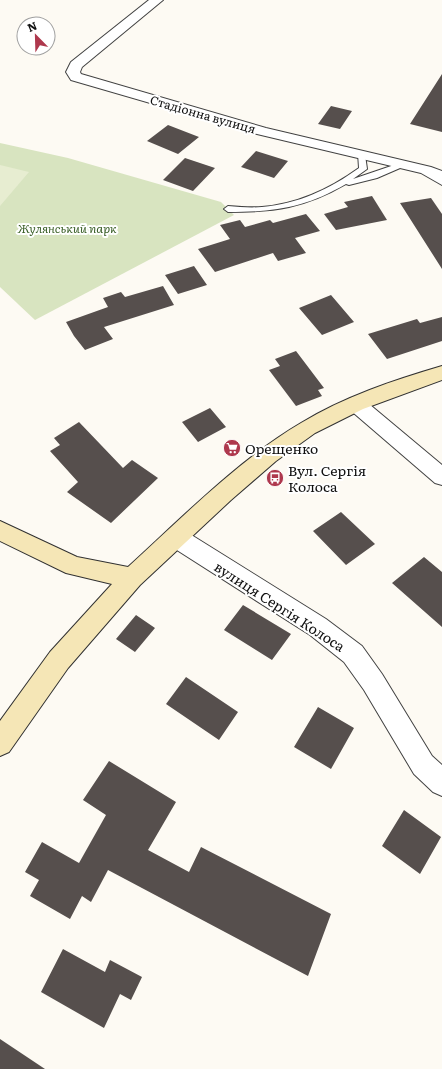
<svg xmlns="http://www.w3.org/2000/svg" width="442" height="1069" font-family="Literata,serif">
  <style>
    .green { fill: #d8e4c0 }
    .pitch { fill: #e7edd1 }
    .building { fill: #564f4d }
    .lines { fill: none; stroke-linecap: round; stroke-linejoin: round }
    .lane-casing { stroke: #424242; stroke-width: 2 }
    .street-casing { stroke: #424242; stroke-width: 2 }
    .secondary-casing { stroke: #313131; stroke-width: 2 }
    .lane { fill: #fff; fill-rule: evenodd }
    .street { fill: #fff; fill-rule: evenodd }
    .secondary { fill: #f5e6b6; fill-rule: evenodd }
    .labels { text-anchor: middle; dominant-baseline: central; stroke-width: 4; stroke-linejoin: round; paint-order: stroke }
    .far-street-label { font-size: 12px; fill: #0f0f0f; stroke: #fff }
    .far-park-label { font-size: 12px; font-style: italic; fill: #3a5f27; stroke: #fff }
    .poi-label { font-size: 14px; fill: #0f0f0f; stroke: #fff; text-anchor: start }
    .street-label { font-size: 14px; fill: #0f0f0f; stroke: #fff }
  </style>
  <rect width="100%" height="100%" fill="#fdfaf3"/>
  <!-- green -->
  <path class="green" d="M0 143 68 158 221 202 234 215 35 320 0 287Z"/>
  <!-- pitch -->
  <path class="pitch" d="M0 165 29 172 0 206Z"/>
  <!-- building -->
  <path class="building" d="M442 74V132L410 124Z
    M331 106 352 111 340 129 318 124Z
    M168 125 199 137 178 154 147 141Z
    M256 151 288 161 274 178 241 167Z
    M185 158 215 168 193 191 163 180Z
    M372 196 387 220 336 230 324 214 348 207 344 202Z
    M431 198 442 214V269L400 203Z
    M306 214 320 231 295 238 306 253 278 261 273 253 215 272 198 249 230 239 220 225 240 220 245 227 270 220 273 223Z
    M194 266 207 285 178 294 165 275Z
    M163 286 174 305 104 327 113 339 85 350 74 336 66 322 108 307 103 298 121 292 125 297Z
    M331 295 354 322 322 335 299 308Z
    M442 317V341L387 359 368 334 417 319 420 323Z
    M296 351 324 388 318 390 322 396 296 406 269 370 280 366 275 359Z
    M210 408 226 427 198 442 182 422Z
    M79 422 123 468 132 460 158 478 111 523 67 492 78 482 50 451 60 445 54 438Z
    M341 512 375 544 346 565 313 531Z
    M424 557 442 572V627L392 583Z
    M243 605 291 634 272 660 224 630Z
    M136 615 155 628 135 652 116 639Z
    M186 677 238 712 219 740 166 704Z
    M318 707 354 728 331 769 294 747Z
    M109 761 176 802 148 850 189 872 201 847 331 914 308 976 108 870 91 902 82 896 70 919 30 896 39 880 25 872 42 842 79 863 106 815 83 800Z
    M404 810 441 837 420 874 382 846Z
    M63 949 105 972 110 960 142 977 131 1000 120 994 104 1028 41 992Z
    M0 1039 45 1069H0Z"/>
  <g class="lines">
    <defs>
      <path id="lane" d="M358 153 365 155 367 169 353 179 400 163 407 165 377 178 349 185 346 184C305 208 274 212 228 212L224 209 228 206C239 207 251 208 262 207 298 204 330 189 359 168Z"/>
      <path id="street" d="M149 0H163L82 67 80 72 81 74 266 128 431 167 442 171V185L421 173 257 134 71 80 66 72 71 62Z
        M356 397 363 399 442 465V485L435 483 349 409 346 404 349 399Z
        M177 529 185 531 326 619 362 646 382 674 432 756 442 765V796L433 792 414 774 364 690 344 662 310 635 169 545 166 538 169 531Z"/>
      <path id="secondary" d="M442 366V380L363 409 315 433 276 461 231 500 140 585 68 668 9 752 0 756V721L50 652 112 584 66 573 0 541V521L77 557 128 567C182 518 238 460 301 423 344 397 394 380 442 366Z"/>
    </defs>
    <!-- lane casing -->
    <use href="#lane" class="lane-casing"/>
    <!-- street casing -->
    <use href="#street" class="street-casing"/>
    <!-- secondary casing -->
    <use href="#secondary" class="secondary-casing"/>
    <!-- lane -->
    <use href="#lane" class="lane"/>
    <!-- street -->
    <use href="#street" class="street"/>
    <!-- secondary -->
    <use href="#secondary" class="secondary"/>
  </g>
  <!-- icons -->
  <defs>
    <symbol id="supermarket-disc" viewBox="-11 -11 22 22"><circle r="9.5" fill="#ae384d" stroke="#fff"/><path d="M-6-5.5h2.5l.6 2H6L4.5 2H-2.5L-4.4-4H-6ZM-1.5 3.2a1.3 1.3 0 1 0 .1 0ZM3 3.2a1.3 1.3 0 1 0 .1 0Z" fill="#fff"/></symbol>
    <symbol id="bus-disc" viewBox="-11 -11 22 22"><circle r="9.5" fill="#ae384d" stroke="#fff"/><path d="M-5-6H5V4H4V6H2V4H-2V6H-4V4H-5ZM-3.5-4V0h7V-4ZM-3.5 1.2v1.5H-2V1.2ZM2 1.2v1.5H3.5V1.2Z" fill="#fff"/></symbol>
  </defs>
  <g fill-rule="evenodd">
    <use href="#supermarket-disc" x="222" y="438" width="20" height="20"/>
    <use href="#bus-disc" x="265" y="468" width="20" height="20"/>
  </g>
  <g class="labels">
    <!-- far-street labels -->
    <g class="far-street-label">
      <text transform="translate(203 114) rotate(16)">Стадіонна вулиця</text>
    </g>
    <!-- far-park labels -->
    <g class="far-park-label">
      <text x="67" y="228">Жулянський парк</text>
    </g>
    <!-- poi labels -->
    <g class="poi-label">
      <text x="245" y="448">Орещенко</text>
      <text x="288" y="470">Вул. Сергія<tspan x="288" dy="16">Колоса</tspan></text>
    </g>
    <!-- street labels -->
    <g class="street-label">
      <text transform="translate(280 606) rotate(33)">вулиця Сергія Колоса</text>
    </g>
  </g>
  <!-- north arrow -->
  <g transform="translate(36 36) rotate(337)"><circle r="19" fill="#ffffff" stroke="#9f9f9f"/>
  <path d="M0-3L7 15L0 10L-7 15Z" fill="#ae384d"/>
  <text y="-6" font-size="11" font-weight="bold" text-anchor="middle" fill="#0f0f0f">N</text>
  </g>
</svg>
